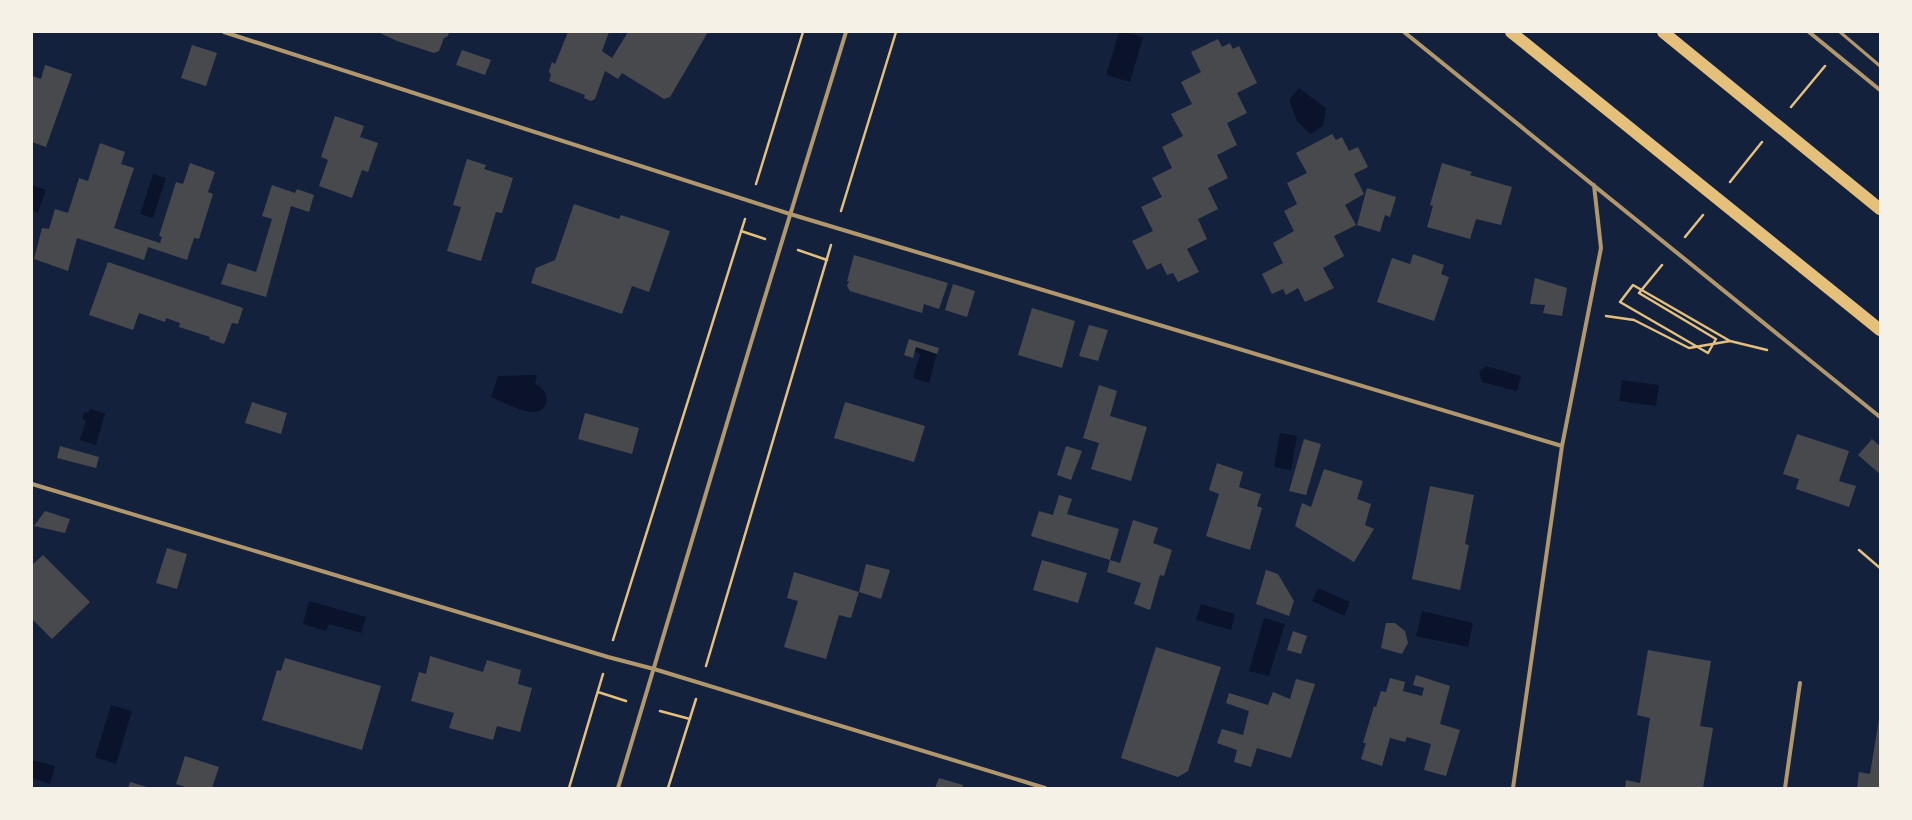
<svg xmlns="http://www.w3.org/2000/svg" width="1912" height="820" font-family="'Fira Sans',sans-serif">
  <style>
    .water { fill: #0b132b }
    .building { fill: #48494c }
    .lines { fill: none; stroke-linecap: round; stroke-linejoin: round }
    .path { stroke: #e5c07b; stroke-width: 2.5 }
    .service { stroke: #b1986c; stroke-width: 3 }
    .minor { stroke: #b1986c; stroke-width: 4 }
    .motorway { stroke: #e5c07b; stroke-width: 12 }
  </style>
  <rect width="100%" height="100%" fill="#14213d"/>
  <!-- water -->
  <path class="water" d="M1119 32H1125L1143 37 1130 82 1106 75Z
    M1299 88 1326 108 1323 126 1310 134 1297 121 1289 100Z
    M153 174 166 178 153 218 140 214Z
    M32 185 46 190 38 213 32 210Z
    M916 347 937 354 929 383 913 378 920 354 915 352Z
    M1486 366 1521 376 1517 391 1482 382 1479 372Z
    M537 375 535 384C548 389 553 409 535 412 526 414 501 401 491 397L498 376Z
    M1622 380 1659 385 1656 406 1619 401Z
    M90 409 105 413 96 445 80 440 86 420 82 419 84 412 88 413Z
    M1280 433 1297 436 1291 470 1274 467Z
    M1318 588 1350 602 1344 616 1312 601Z
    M309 601 366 617 361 633 329 624 326 631 303 624Z
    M1201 604 1235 614 1231 630 1196 620Z
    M1422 611 1473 623 1468 647 1416 636Z
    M1264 618 1285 624 1269 676 1249 671Z
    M111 705 132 711 116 764 95 757Z
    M32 760 55 766 50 784 32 778Z"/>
  <!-- building -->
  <path class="building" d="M378 32H449L448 36 444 38 439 51 434 53 397 41Z
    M568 32H609L602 51 612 58 628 32H708L670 97 664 99 622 73 618 79 605 71 595 99 591 101 584 98 585 95 549 81 551 75 549 71 552 62 555 64Z
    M1218 39 1222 47 1230 43 1233 49 1239 46 1257 83 1237 93 1247 113 1227 123 1237 145 1217 155 1228 178 1208 188 1218 209 1198 219 1207 239 1187 249 1199 272 1178 282 1173 273 1167 275 1161 263 1147 270 1132 241 1153 231 1141 207 1162 197 1152 178 1172 168 1162 147 1183 136 1171 114 1192 104 1181 82 1201 72 1191 52Z
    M192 45 217 53 206 86 181 78Z
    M462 50 491 60 485 75 456 65Z
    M45 65 72 74 46 147 32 142V76L41 79Z
    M335 116 364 126 360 137 378 143 368 172 362 170 352 198 319 186 328 160 321 157Z
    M1332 134 1336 140 1342 137 1349 151 1358 147 1368 167 1354 174 1364 194 1345 205 1356 225 1334 236 1344 256 1323 268 1334 288 1305 302 1298 288 1286 295 1283 289 1272 294 1262 274 1283 263 1273 243 1294 231 1284 211 1297 204 1287 183 1307 173 1296 153Z
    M100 143 125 152 121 164 134 168 114 228 160 243 162 237 159 236 176 182 183 184 190 163 215 172 208 192 213 194 199 239 194 238 187 260 148 247 144 260 77 238 68 271 34 259 42 228 49 229 55 209 68 213 79 178 88 181Z
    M467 159 486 165 484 169 513 178 502 213 496 212 481 261 447 251 461 207 453 205Z
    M1442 163 1472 172 1470 175 1512 187 1501 225 1476 219 1470 239 1427 227 1433 206 1430 205Z
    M272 185 295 193 297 189 314 195 309 212 291 206 266 297 221 284 228 263 256 272 272 219 262 216Z
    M1367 188 1396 197 1390 217 1385 215 1380 232 1357 225Z
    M574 204 619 219 621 215 670 231 649 292 632 286 622 314 531 283 536 268 555 260Z
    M1413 254 1444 265 1441 274 1449 277 1434 321 1377 302 1392 258 1410 264Z
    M854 255 948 283 939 309 924 304 922 313 850 291 847 286 849 281H847Z
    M108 262 243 308 238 324 232 323 224 344 209 339 210 337 179 327 180 323 166 318 165 322 139 313 133 330 89 315Z
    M1535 278 1567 288 1562 316 1543 313 1545 305 1530 304Z
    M953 284 975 291 967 317 945 310Z
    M1032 308 1075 321 1062 368 1018 355Z
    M1089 325 1108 330 1098 361 1079 356Z
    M909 339 939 348 937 354 916 347 913 358 904 355Z
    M1099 385 1117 391 1110 416 1147 427 1131 481 1091 469 1099 443 1083 438Z
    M252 402 287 413 281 434 245 423Z
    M845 402 925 426 914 462 834 438Z
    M585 413 639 428 632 454 578 439Z
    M1797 434 1849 451 1839 481 1856 486 1849 507 1796 489 1799 479 1783 474Z
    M1304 439 1321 444 1306 495 1289 491Z
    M1872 439 1880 446V474L1858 455Z
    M60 446 99 457 96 468 57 458Z
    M1066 446 1082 451 1071 480 1057 475Z
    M1217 463 1243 472 1239 487 1261 494 1257 506 1262 508 1250 550 1206 536 1219 494 1209 490Z
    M1324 469 1363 481 1357 499 1371 504 1365 525 1374 529 1354 562 1295 526 1302 503 1311 507Z
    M1430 486 1474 495 1465 544 1469 545 1460 590 1412 579Z
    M1059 495 1072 499 1067 514 1119 529 1110 560 1031 536 1039 511 1053 515Z
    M45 511 70 519 65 533 34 526Z
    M1133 520 1158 528 1153 543 1172 550 1164 576 1160 575 1150 610 1134 604 1141 583 1107 572 1110 560 1120 563Z
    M167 548 187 554 177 589 156 583Z
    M43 555 90 602 52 639 32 619V565Z
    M1042 560 1087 573 1078 603 1033 590Z
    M866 564 890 570 881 599 859 592Z
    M1266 570 1278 574 1294 601 1289 616 1256 604Z
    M794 572 859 592 851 618 839 615 826 659 784 647 798 601 787 598Z
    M1386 623H1395L1405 631 1408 643 1402 654 1381 648Z
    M1293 631 1307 636 1301 654 1287 650Z
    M1156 647 1221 667 1188 771 1178 777 1121 758Z
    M1648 650 1711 661 1700 726 1713 728 1703 788H1625L1626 780 1640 783 1650 718 1637 715Z
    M430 656 483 672 487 660 521 670 518 684 532 688 520 732 497 726 493 740 449 728 454 713 411 701 419 672 426 674Z
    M285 658 381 686 362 750 262 720 277 670 281 671Z
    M1416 675 1450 686 1440 724 1460 730 1446 776 1424 770 1431 744 1407 737 1405 742 1390 738 1382 766 1361 759 1366 743H1363L1374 706 1376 707 1381 691 1386 692 1390 678 1405 682 1403 691 1422 696 1424 688 1413 685Z
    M1296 679 1315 684 1291 758 1257 748 1251 767 1234 762 1237 750 1217 743 1222 729 1243 735 1249 711 1226 703 1229 693 1268 705 1273 692 1290 699Z
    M1879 719 1880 788H1857L1859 772 1870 774Z
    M185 756 219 767 212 788H188L176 784Z
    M939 778 963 785 962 788H935Z
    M130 782 150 788H128Z"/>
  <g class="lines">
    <!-- path -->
    <path class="path" d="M1791 107 1825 66
      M1730 182 1762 142
      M756 184 803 32
      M841 211 896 32
      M741 231 765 239
      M1685 237 1703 215
      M798 250 827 260
      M1662 265 1639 293 1716 339 1708 353 1620 302 1633 285 1730 341 1767 350
      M1606 316 1634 320 1689 348 1730 341
      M1859 550 1880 568
      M613 640 745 219
      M706 666 831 245
      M598 692 626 701
      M660 711 690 719
      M569 788 603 674
      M668 788 696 699"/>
    <!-- service -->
    <path class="service" d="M1840 32 1880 66"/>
    <!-- minor -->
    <path class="minor" d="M224 32 790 214 1562 446
      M1404 32 1880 417
      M1809 32 1880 90
      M32 484 608 657 654 669 1045 788
      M618 788 750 346 846 32
      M1513 788 1562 446 1601 248 1594 185
      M1785 788 1800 683"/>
    <!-- motorway -->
    <path class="motorway" d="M1511 32 1880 330
      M1663 32 1880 209"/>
  </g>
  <!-- border -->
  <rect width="1912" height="820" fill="none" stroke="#f6f1e7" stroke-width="66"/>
</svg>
